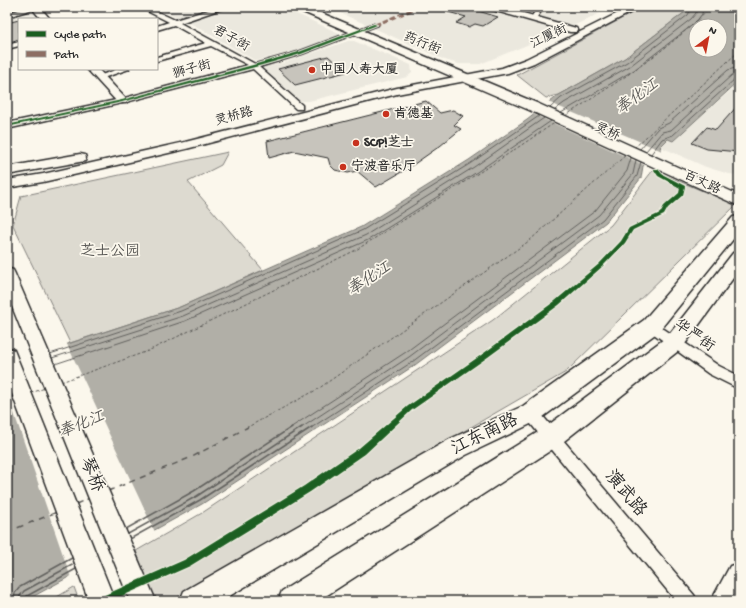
<svg xmlns="http://www.w3.org/2000/svg" width="746" height="608" font-family="'Gochi Hand','LXGW WenKai TC',sans-serif">
  <style>
    .built { fill: #ebe8de }
    .green { fill: #dddad0; stroke: #84827e }
    .water { fill: #b1afa7; stroke: #7b7a75; fill-rule: evenodd }
    .pier { fill: #fbf7ec }
    .lines { fill: none; stroke-linecap: round; stroke-linejoin: round }
    .shore-far1 { stroke: #61605d; stroke-width: 1 }
    .shore { stroke: #61605d; stroke-width: 1.5 }
    .ferry-far1 { stroke: #5a5956; stroke-width: 1; stroke-dasharray: 3 2; stroke-linecap: butt }
    .ferry { stroke: #5a5956; stroke-width: 1.5; stroke-dasharray: 6 5.5; stroke-linecap: butt }
    .building { fill: #c7c4bc; stroke: #2b2b2b }
    .street-casing { stroke: #2b2b2b; stroke-width: 3 }
    .secondary-casing { stroke: #2b2b2b; stroke-width: 3 }
    .primary-casing { stroke: #2b2b2b; stroke-width: 3 }
    .street { fill: #fbf7ec; fill-rule: evenodd }
    .secondary { fill: #fbf7ec; fill-rule: evenodd }
    .primary { fill: #fbf7ec; fill-rule: evenodd }
    .quiet { stroke: #8d6e63; stroke-width: 3; stroke-dasharray: 5.5 3; stroke-linecap: butt }
    .cycleway-casing { stroke: #fbf7ec; stroke-width: 2 }
    .cycleway { fill: #1b5e20; fill-rule: evenodd }
    .poi-dot { fill: #c8321e; stroke: #fbf7ec; stroke-width: 1.5 }
    .labels { text-anchor: middle; dominant-baseline: central; stroke-width: 3.5; stroke-linejoin: round; paint-order: stroke }
    .far-street-label { font-size: 13px; fill: #2b2b2b; stroke: #fbf7ec }
    .far-poi-label { font-size: 13px; font-weight: bold; fill: #2b2b2b; stroke: #fbf7ec; text-anchor: start }
    .park-label { font-size: 15px; fill: #585754; stroke: #fbf7ec }
    .street-label { font-size: 15px; fill: #2b2b2b; stroke: #fbf7ec }
    .water-label { font-size: 16px; font-style: italic; fill: #5a5956; stroke: #fbf7ec }
    .near-street-label { font-size: 18px; fill: #2b2b2b; stroke: #fbf7ec }
  </style>
  <rect width="100%" height="100%" fill="#fbf7ec"/>
  <filter id="ink" filterUnits="userSpaceOnUse"><feTurbulence type="fractalNoise" baseFrequency=".025" numOctaves="2"/><feDisplacementMap in="SourceGraphic" scale="8" xChannelSelector="R" yChannelSelector="G"/><feConvolveMatrix kernelMatrix="1 2 1 2 8 2 1 2 1" color-interpolation-filters="sRGB"/></filter>
  <g filter="url(#ink)">
    <!-- built -->
    <path class="built" d="M154 7H219L188 17 180 18Z
      M229 7H281L341 34V35L299 50 256 61 187 21Z
      M327 7H613L571 27 480 64H459L445 60Z
      M29 11 35 12 41 19H19V42L7 45V17Z
      M348 41H354L411 65 412 73 407 77 309 101H299L262 69V67L283 63Z
      M739 83V175L729 174 706 167 661 147 669 139 673 141Z"/>
    <!-- green -->
    <path class="green" d="M643 7H689L685 12 625 58 559 95 546 98 517 75Z
      M228 152 221 165 188 182 263 270 180 307 70 343 13 225 21 196Z
      M653 170 736 205 566 372 171 601H155L136 551 202 513 493 320 611 225Z
      M74 587 79 601H50Z"/>
    <!-- water -->
    <path class="water" d="M689 7H739V81L673 141 668 139 660 147 662 149 643 166 641 178 606 222 415 365 202 504 25 601H7V364L180 307 361 227 469 160 527 120 559 95 625 58 685 12ZM696 26H720V50H696Z"/>
    <!-- pier -->
    <path class="pier" d="M548 102 662 151 646 166 533 114Z
      M66 342 155 532 71 578 7 393V361Z"/>
    <g class="lines">
      <!-- shore-far1 -->
      <path class="shore-far1" d="M550 108 561 98 627 62 688 15 692 7
        M555 110 564 103 630 66 691 19 696 13 697 7
        M561 113 634 70 695 23 702 14 703 7
        M640 149 658 128 669 123 728 70 739 67
        M646 151 662 132 671 130 732 75 739 73
        M651 154 662 139 673 135 735 79 739 78
        M50 354 181 311 363 230 471 163 539 116
        M52 358 183 316 366 235 474 167 544 118
        M55 364 185 321 368 240 477 172 551 121
        M290 428 406 352 595 211 627 171 631 158
        M301 428 409 357 599 215 633 174 636 160
        M311 428 412 362 603 219 637 176 641 162"/>
      <!-- shore -->
      <path class="shore" d="M126 529 194 491 292 427
        M128 534 197 496 302 427
        M130 539 200 500 312 427
        M13 601 15 593 20 587 72 558
        M19 601 20 596 24 591 74 564
        M24 601 27 596 76 569"/>
      <!-- ferry-far1 -->
      <path class="ferry-far1" d="M565 116C614 84 670 50 710 7
        M634 148 739 51
        M61 382 148 351 356 250 496 162 556 122
        M31 393 45 388
        M7 401 15 398
        M246 428 318 389 529 241 627 154"/>
      <!-- ferry -->
      <path class="ferry" d="M108 491 192 457 248 427
        M76 504 90 498
        M7 532 57 512"/>
    </g>
    <!-- building -->
    <path class="building" d="M450 7H465L498 17 483 26 475 24 469 27 456 23 466 17 448 12Z
      M19 20V39L7 43V23Z
      M328 56 346 72 295 85 278 69Z
      M426 101 440 113 453 110 463 116 454 125 461 129 440 146 410 167 376 187 357 171 348 173 335 170 330 165 328 158 294 151 269 158 267 141Z
      M739 104V152L707 149 692 143 707 127 716 130Z"/>
    <g class="lines">
      <defs>
        <path id="street" d="M30 7H40L7 17V13Z
          M139 7H147L175 20 218 7H227L180 23 255 64 298 52 373 24 378 25 302 54 259 67 302 105V109H296L253 69 122 103 7 129V123L121 99 248 65 211 46 157 61V57L206 43 174 25 157 30V26L169 22Z
          M538 7H544L535 20H531L530 19Z
          M607 7H617L621 9 618 11Z
          M19 42V46L7 49V45Z
          M118 69H129L100 79 96 77Z
          M651 321 655 323 719 366 739 376V389L709 374 647 329 645 326 647 323Z
          M531 407 536 408 694 595 697 601H676L526 418 524 413 526 408Z"/>
        <path id="secondary" d="M31 7H40L50 19H41Z
          M488 7H502L576 28 578 30 576 32H570L489 9Z
          M630 7H641L534 63 508 73 397 94 186 149 43 182 7 188V180L43 174 185 142 397 88 502 68 526 59Z
          M87 69H98L126 99 128 101 126 103H118Z
          M80 154 85 155 86 158 85 161 7 175V167Z
          M7 268 13 270 15 274 156 601H130L7 294Z
          M7 347 14 350 16 355 115 601H89L7 380Z
          M739 563 738 601H711L730 566Z"/>
        <path id="primary" d="M294 7H307L539 104 739 195V206L529 110 296 9Z
          M739 216V232L658 332 539 420 466 455 221 601H180L184 591 450 439 523 406 644 320 733 217Z
          M739 251V270L682 348 559 445 318 601H278L282 591 543 429 668 336 733 253Z"/>
      </defs>
      <!-- street casing -->
      <use href="#street" class="street-casing"/>
      <!-- secondary casing -->
      <use href="#secondary" class="secondary-casing"/>
      <!-- primary casing -->
      <use href="#primary" class="primary-casing"/>
      <!-- street -->
      <use href="#street" class="street"/>
      <!-- secondary -->
      <use href="#secondary" class="secondary"/>
      <!-- primary -->
      <use href="#primary" class="primary"/>
      <!-- quiet -->
      <path class="quiet" d="M375 25 419 7"/>
      <defs>
        <path id="cycleway" d="M374 24 377 25 301 54 255 67 122 102 7 127V125L122 100 253 65 299 52Z
          M654 169H658L662 174 685 186V187L683 195 668 208 664 215 633 230 625 243 603 266 559 305 488 357 412 410 365 454 310 492 190 566 111 601H97L98 598 184 560 304 486 359 448 408 406 484 353 555 301 599 264 621 241 629 228 660 213 664 206 679 193 680 188 658 176 654 170Z"/>
      </defs>
      <!-- cycleway casing -->
      <use href="#cycleway" class="cycleway-casing"/>
      <!-- cycleway -->
      <use href="#cycleway" class="cycleway"/>
    </g>
  </g>
  <!-- markers -->
  <g class="poi-dot">
    <circle cx="312" cy="70" r="4"/>
    <circle cx="386" cy="114" r="4"/>
    <circle cx="356" cy="143" r="4"/>
    <circle cx="343" cy="167" r="4"/>
  </g>
  <g class="labels">
    <!-- far-street labels -->
    <g class="far-street-label">
      <text transform="translate(549 37) rotate(-26)">江厦街</text>
      <text transform="translate(231 39) rotate(29)">君子街</text>
      <text transform="translate(422 44) rotate(22)">药行街</text>
      <text transform="translate(192 70) rotate(-15)">狮子街</text>
      <text transform="translate(234 117) rotate(-15)">灵桥路</text>
      <text transform="translate(607 132) rotate(24)">灵桥</text>
      <text transform="translate(702 183) rotate(25)">百丈路</text>
    </g>
    <!-- far-poi labels -->
    <g class="far-poi-label">
      <text x="320" y="70">中国人寿大厦</text>
      <text x="394" y="114">肯德基</text>
      <text x="364" y="143">SCP!芝士</text>
      <text x="351" y="167">宁波音乐厅</text>
    </g>
    <!-- park labels -->
    <g class="park-label">
      <text x="110" y="252">芝士公园</text>
    </g>
    <!-- street labels -->
    <g class="street-label">
      <text transform="translate(694 336) rotate(35)">华严街</text>
    </g>
    <!-- water labels -->
    <g class="water-label">
      <text transform="translate(638 98) rotate(-36)">奉化江</text>
      <text transform="translate(370 280) rotate(-33)">奉化江</text>
      <text transform="translate(82 426) rotate(-22)">奉化江</text>
    </g>
    <!-- near-street labels -->
    <g class="near-street-label">
      <text transform="translate(485 435) rotate(-26)">江东南路</text>
      <text transform="translate(91 475) rotate(68)">琴桥</text>
      <text transform="translate(625 494) rotate(50)">演武路</text>
    </g>
  </g>
  <!-- margin -->
  <rect width="746" height="608" fill="none" stroke="#fbf7ec" stroke-width="24"/>
  <rect x="12" y="12" width="722" height="584" fill="none" stroke="#2b2b2b" stroke-width="1.5" filter="url(#ink)"/>
  <!-- legend -->
  <rect x="18" y="18" width="140" height="52" fill="#fbf7ec" stroke="#a8a59f"/>
  <rect x="26" y="31" width="20" height="6" fill="#1b5e20" stroke="#a8a59f"/>
  <text x="54" y="38" font-size="12" fill="#2b2b2b">Cycle path</text>
  <rect x="26" y="51" width="20" height="6" fill="#8d6e63" stroke="#a8a59f"/>
  <text x="54" y="58" font-size="12" fill="#2b2b2b">Path</text>
  <!-- north arrow -->
  <g transform="translate(708 38) rotate(32)"><circle r="19" fill="#fbf7ec" stroke="#a8a59f"/>
  <path d="M0-3L7 15L0 10L-7 15Z" fill="#c8321e"/>
  <text y="-6" font-size="11" font-weight="bold" text-anchor="middle" fill="#2b2b2b">N</text>
  </g>
</svg>
